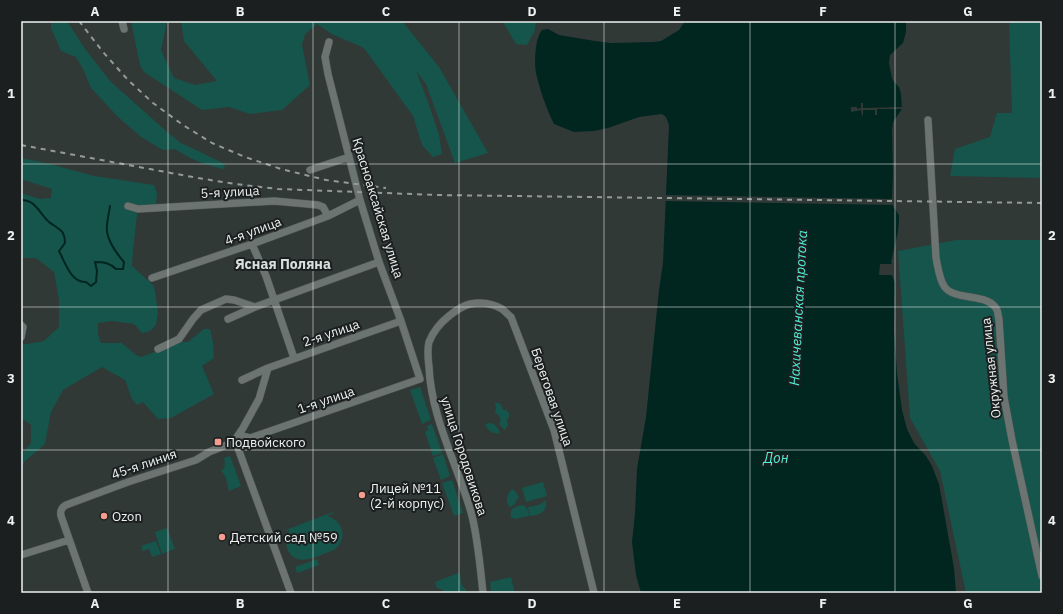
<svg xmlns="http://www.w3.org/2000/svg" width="1063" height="614" font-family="'IBM Plex Sans',sans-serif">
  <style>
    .green { fill: #15554b }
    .water { fill: #012620 }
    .pier { fill: #313937 }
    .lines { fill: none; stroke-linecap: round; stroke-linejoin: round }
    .stream { stroke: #012620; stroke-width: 2 }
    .street-casing { stroke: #505756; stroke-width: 8 }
    .street { stroke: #6c7472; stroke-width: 7 }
    .rail { stroke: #939a98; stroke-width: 2; stroke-dasharray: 5 5; stroke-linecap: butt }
    .grid { fill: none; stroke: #edf2f1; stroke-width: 1; stroke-opacity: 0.55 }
    .poi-dot { fill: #f59d8e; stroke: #1c1f1f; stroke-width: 1.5 }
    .labels { text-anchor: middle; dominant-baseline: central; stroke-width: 4; stroke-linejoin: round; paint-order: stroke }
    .street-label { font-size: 13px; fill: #edf2f1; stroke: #1c1f1f }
    .poi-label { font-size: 13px; fill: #edf2f1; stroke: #1c1f1f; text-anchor: start }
    .neighbourhood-label { font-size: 14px; font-weight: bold; fill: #d7e0de; stroke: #1c1f1f }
    .water-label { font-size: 14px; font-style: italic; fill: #50efd6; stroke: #1c1f1f }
    .neatline { fill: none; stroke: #edf2f1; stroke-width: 1.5 }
    .grid-label { font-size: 13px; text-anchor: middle; font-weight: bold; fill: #edf2f1 }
  </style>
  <rect width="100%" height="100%" fill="#313937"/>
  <!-- green -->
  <path class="green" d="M51 21H67L85 49 110 81 166 131 181 143 223 163 225 167 223 169C205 165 190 159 175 149L163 150 141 137 118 117 91 88 83 69 76 57 61 51 51 28Z
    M131 21H167L161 50 174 78 195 85 217 81 184 41 181 21H366L374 23 373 21H402L439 67 488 153 455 163 426 84 416 71 427 99 439 135 442 154 433 157 422 145 413 116 364 48 332 34 317 24 305 34 302 45 310 85 282 110 250 114 229 107 202 110 144 72 140 65Z
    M503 21H536L535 30 527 45 516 44 504 24Z
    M1009 21H1042V178L950 176 955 149 990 137 997 113H1012Z
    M21 158 50 164 94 176 154 185 157 193 156 205 138 206 133 250 132 266 154 286 158 311 156 325 150 331 142 333 134 324 112 321 98 323V334L101 343H122L136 355 141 357 182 342H188L204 329H210L213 342 214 358 202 366 214 394 171 418 158 419 143 402 137 405 132 399 125 380 102 367 63 390 51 412 45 444 24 462 21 472V455L31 443V425L21 418V345L44 341 59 327V300L54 272 36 258H21V193L40 199 51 198 52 189 21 179Z
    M956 240H1042V593H966L940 471 910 418 898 251Z
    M420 387 431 420 422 424 410 390Z
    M495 403C500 402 502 405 503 410H506L509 413V417L507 420 508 425 505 430 499 424C502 419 500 415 495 413L496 408Z
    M489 423C494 423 498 427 500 433 493 435 488 431 485 424Z
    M432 424 442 453 433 456 425 432 428 430 427 426Z
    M443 454 450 476 441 480 433 458Z
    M230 456 241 486 229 491 226 478 221 470 224 469 225 463 224 458Z
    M452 480 463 513 454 516 442 483Z
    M543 482 547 496 526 502 522 488Z
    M512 489 516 492 519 498 516 500 515 504 511 507 509 506C505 499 507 495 512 489Z
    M546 500C547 512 541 515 530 516L528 507C537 505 538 507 546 500Z
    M522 505C527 506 529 511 529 516L514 519 511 517C509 509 515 506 522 505Z
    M333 512 334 513 327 516C344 521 348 539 334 550 319 555 295 570 287 548 285 542 287 535 290 530L287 531 286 530Z
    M167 528 175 549 162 554 155 532Z
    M156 541 161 554 152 557 149 549 143 551 141 546Z
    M317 559 319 565 297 573 295 567Z
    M458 573 460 574C461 579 460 586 466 589V593H443V590L437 588 435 582Z
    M511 577 515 593H491L490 582Z"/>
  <!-- water -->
  <path class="water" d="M685 21H906V32L903 43 890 55 889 63 892 78 894 82 899 87 901 94 902 109 893 122 892 130 893 174 892 200 893 206 899 215V220L898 232 891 262 892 264V275L895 283 894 330 897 373 902 410 907 429 914 443 926 456 932 466 939 484 954 568 956 593H641L636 575 632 542 635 513 637 469 646 417 659 290 663 263 669 125 666 117 662 114 639 117 608 128 594 131 574 132 554 124C546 108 540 90 536 73 534 62 535 38 542 30L548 29 559 35 595 41 611 43 654 42 661 41 679 30Z"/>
  <!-- pier -->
  <path class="pier" d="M861 103H863V108L902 107V109H877V115H875V110H863V115L862 116 861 110 851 112V107H857V109L861 108Z
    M664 195 894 199 895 205 664 201Z
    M880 264H892V275H879Z"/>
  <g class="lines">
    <!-- stream -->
    <path class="stream" d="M21 200C36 200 39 213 48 221 52 225 61 229 63 233 64 235 65 240 65 243L59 251C65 262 71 283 86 282L91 286 96 282 97 271 95 262C104 262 110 263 116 269H123L124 262C117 254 109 243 107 232 106 224 109 214 110 206"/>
    <defs>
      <path id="street" d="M122 21 124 29
        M928 120 936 258C938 267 939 278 944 286 954 302 989 292 997 310 998 312 998 316 999 319L1004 397 1012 440 1042 576
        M310 170 349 157
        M128 206 138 209 274 201 318 205 323 207 328 216
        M252 244 266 276 294 358
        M152 278 252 244 328 216 360 200
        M228 319 255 307
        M21 325 23 327 21 337
        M158 349 179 339 193 319 201 310 226 299 234 300 255 307 379 262
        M242 380 268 368 401 321
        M239 435 250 438 420 379 401 321 379 262 360 200 328 74 325 57 329 42
        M235 440 291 593
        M21 555 69 540
        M88 593 61 516C60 511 61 508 66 505L128 482 196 460 209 452 229 444 235 440 243 428 259 399 268 368
        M483 593C480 566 478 538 471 512 457 464 431 417 429 367 428 359 427 350 429 342 433 332 440 323 449 316 455 311 462 306 470 304 480 302 492 303 502 309 505 311 508 315 511 317L554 430 594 593"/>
    </defs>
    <!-- street casing -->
    <use href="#street" class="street-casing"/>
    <!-- street -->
    <use href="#street" class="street"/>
    <!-- rail -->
    <path class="rail" d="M79 21 103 52 128 80 153 103 183 125 212 143 245 157 281 169 326 180 386 188
      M21 145 198 178 235 184 278 189 437 195 1042 203"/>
  </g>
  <!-- grid -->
  <path class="grid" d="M168 21V593M313 21V593M459 21V593M604 21V593M750 21V593M895 21V593M21 164H1042M21 307H1042M21 450H1042"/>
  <!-- markers -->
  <g class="poi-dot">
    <rect x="214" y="438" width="8" height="8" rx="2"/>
    <circle cx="362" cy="495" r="4"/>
    <circle cx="104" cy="516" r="4"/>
    <circle cx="222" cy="537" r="4"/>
  </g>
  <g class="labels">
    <!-- street labels -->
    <g class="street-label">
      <text transform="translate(230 192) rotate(-3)">5-я улица</text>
      <text transform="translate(378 208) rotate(73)">Красноаксайская улица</text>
      <text transform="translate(253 231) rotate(-20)">4-я улица</text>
      <text transform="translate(331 333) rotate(-19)">2-я улица</text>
      <text transform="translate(991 368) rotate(-96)">Окружная улица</text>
      <text transform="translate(552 397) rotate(71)">Береговая улица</text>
      <text transform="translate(326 400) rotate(-19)">1-я улица</text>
      <text transform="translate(464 456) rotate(72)">улица Городовикова</text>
      <text transform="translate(144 464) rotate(-19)">45-я линия</text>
    </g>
    <!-- poi labels -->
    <g class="poi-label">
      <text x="226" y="442">Подвойского</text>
      <text x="370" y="488">Лицей №11<tspan x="370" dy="15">(2-й корпус)</tspan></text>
      <text x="112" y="516">Ozon</text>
      <text x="230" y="537">Детский сад №59</text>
    </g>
    <!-- neighbourhood labels -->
    <g class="neighbourhood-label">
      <text x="283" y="264">Ясная Поляна</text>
    </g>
    <!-- water labels -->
    <g class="water-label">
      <text transform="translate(798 308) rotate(-87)">Нахичеванская протока</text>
      <text x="776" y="458">Дон</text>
    </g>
  </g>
  <!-- border -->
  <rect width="1063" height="614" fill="none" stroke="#1c1f1f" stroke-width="44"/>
  <rect x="22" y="22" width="1019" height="570" class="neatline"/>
  <g class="grid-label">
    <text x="95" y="16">A</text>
    <text x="240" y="16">B</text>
    <text x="386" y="16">C</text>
    <text x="532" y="16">D</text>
    <text x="677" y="16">E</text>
    <text x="823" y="16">F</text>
    <text x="968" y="16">G</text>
    <text x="11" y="98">1</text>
    <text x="1052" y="98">1</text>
    <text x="11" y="240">2</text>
    <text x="1052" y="240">2</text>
    <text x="11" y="383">3</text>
    <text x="1052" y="383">3</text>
    <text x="11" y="525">4</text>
    <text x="1052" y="525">4</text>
    <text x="95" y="608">A</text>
    <text x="240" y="608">B</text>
    <text x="386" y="608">C</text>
    <text x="532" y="608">D</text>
    <text x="677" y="608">E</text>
    <text x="823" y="608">F</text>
    <text x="968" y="608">G</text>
  </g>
</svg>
